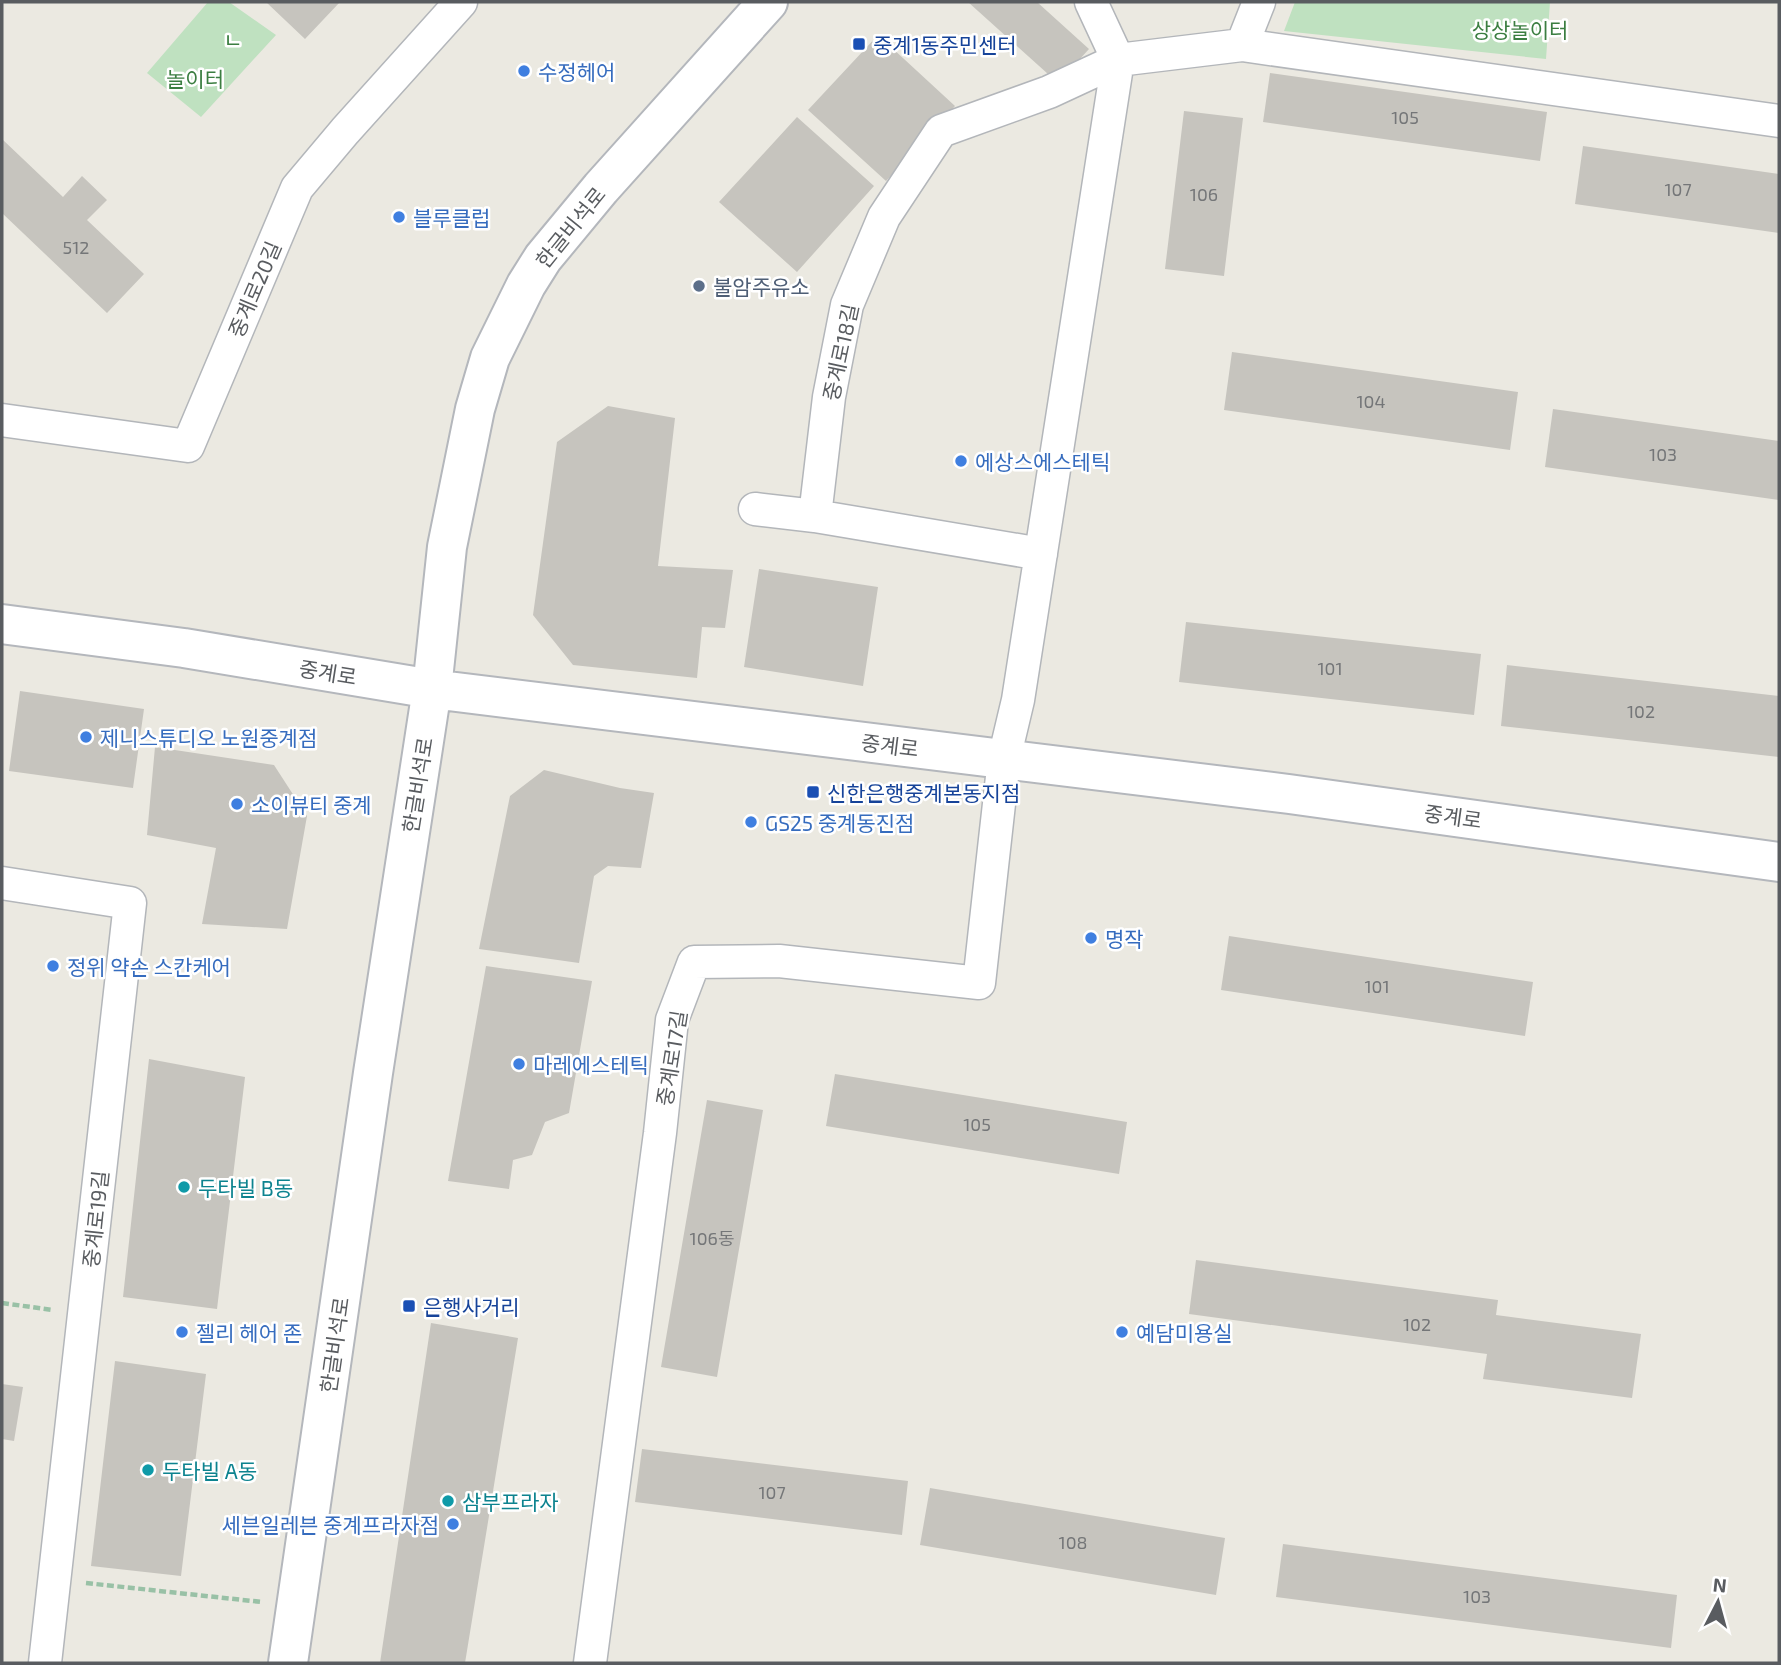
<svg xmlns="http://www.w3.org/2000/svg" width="1781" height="1665" font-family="'Exo 2','Noto Sans KR',sans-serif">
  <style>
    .green { fill: #bfe1c0 }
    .building { fill: #c6c4be }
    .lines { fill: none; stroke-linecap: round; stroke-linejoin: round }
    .street-casing { stroke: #b3b6ba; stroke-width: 35 }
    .secondary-casing { stroke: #b4b7bc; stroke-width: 42 }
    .path { stroke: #99c1a6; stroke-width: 4.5; stroke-dasharray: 7 3.5; stroke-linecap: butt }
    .street { stroke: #fff; stroke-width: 32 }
    .secondary { stroke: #fff; stroke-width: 38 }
    .transit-dot { fill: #1a4fb4; stroke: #fff; stroke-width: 2.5 }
    .shop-dot { fill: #3f7fe0; stroke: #fff; stroke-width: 2.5 }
    .service-dot { fill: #5c6f8a; stroke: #fff; stroke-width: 2.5 }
    .culture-dot { fill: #0f9aa8; stroke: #fff; stroke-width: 2.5 }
    .labels { text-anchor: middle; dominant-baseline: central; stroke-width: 5; stroke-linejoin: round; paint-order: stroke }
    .number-label { font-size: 18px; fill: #747678 }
    .park-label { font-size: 21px; fill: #3b7e41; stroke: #fff }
    .transit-label { font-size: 21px; fill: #164399; stroke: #fff; text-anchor: start }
    .shop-label { font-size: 21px; fill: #366cbe; stroke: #fff; text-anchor: start }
    .street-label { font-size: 21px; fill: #595c60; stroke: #fff }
    .service-label { font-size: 21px; fill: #4e5e75; stroke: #fff; text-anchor: start }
    .culture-label { font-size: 21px; fill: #0d838f; stroke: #fff; text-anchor: start }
  </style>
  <rect width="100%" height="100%" fill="#ebe9e1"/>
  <!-- green -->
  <path class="green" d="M208 2H229L276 35 201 117 147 73Z
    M1295 2H1550L1546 59 1284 31Z"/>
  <!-- building -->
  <path class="building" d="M266 2H340L305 39Z
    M968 2H1037L1089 49 1058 83Z
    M878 35 955 106 886 181 808 110Z
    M1270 73 1547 112 1540 161 1263 122Z
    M1184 111 1243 118 1224 276 1165 269Z
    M797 117 874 186 797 272 719 202Z
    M2 139 63 197 82 176 107 200 87 220 144 274 107 313 2 213Z
    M1583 146 1779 174V233L1575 204Z
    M1232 352 1518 392 1510 450 1224 410Z
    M608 406 675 418 658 566 733 570 725 628 702 627 697 678 573 665 533 615 557 442Z
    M1553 409 1779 441V500L1545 467Z
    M759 569 878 587 863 686 744 667Z
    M1186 622 1481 654 1474 715 1179 682Z
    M1507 665 1779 696V757L1501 726Z
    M20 691 144 709 133 788 9 771Z
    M155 747 274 765 307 816 287 929 202 924 216 848 147 835Z
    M544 770 620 788 654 793 641 868 608 866 594 876 579 963 479 949 510 796Z
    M1229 936 1533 982 1525 1036 1221 990Z
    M486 966 592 981 569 1113 545 1122 532 1155 513 1160 509 1189 448 1181Z
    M149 1059 245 1077 217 1309 123 1297Z
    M835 1074 1127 1122 1119 1174 826 1126Z
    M707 1100 763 1110 717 1377 661 1367Z
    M1196 1260 1498 1300 1496 1315 1641 1334 1632 1398 1483 1379 1487 1354 1189 1314Z
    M431 1323 518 1338 465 1663H380Z
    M115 1361 206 1374 181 1576 91 1566Z
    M2 1384 23 1387 14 1441 2 1439Z
    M642 1449 908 1481 902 1535 635 1502Z
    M930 1488 1225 1538 1216 1595 920 1545Z
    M1283 1544 1677 1595 1671 1648 1276 1597Z"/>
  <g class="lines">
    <defs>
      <path id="street" d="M1242 45 1779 121
        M2 420 188 446 297 188 345 131 461 2
        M755 509 815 516
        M1041 554 815 516 829 397 847 305 884 217 941 131 1049 92 1118 60 1242 45 1259 2
        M2 883 130 903 45 1663
        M590 1663 660 1133 672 1020 694 962 779 961 979 983 1004 759 1018 700 1118 60 1091 2"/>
      <path id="secondary" d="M2 624 184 648 432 689 1289 794 1779 862
        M288 1663 373 1073 432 689 447 547 475 409 490 358 526 285 543 258 601 188 768 2"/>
    </defs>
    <!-- street casing -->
    <use href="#street" class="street-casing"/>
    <!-- secondary casing -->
    <use href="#secondary" class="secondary-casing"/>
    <!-- path -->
    <path class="path" d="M2 1303 53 1310
      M86 1583 262 1602"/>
    <!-- street -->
    <use href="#street" class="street"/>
    <!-- secondary -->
    <use href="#secondary" class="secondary"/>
  </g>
  <!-- markers -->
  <g class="transit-dot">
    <rect x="852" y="37" width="14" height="14" rx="3.5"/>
    <rect x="806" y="785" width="14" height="14" rx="3.5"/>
    <rect x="402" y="1299" width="14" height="14" rx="3.5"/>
  </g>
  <g class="shop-dot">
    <circle cx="524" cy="71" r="7"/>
    <circle cx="399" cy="217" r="7"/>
    <circle cx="961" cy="461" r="7"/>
    <circle cx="86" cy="737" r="7"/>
    <circle cx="237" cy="804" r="7"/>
    <circle cx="751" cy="822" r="7"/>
    <circle cx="1091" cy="938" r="7"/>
    <circle cx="53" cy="966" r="7"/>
    <circle cx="519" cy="1064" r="7"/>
    <circle cx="182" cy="1332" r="7"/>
    <circle cx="1122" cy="1332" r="7"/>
    <circle cx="453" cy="1524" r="7"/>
  </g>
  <circle class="service-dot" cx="699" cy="286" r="7"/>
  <g class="culture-dot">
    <circle cx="184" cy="1187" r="7"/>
    <circle cx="148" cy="1470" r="7"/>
    <circle cx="448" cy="1501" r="7"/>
  </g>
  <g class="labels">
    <!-- number labels -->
    <g class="number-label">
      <text x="1405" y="117">105</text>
      <text x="1678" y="189">107</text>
      <text x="1204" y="194">106</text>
      <text x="76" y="247">512</text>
      <text x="1371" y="401">104</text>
      <text x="1663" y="454">103</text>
      <text x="1330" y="668">101</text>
      <text x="1641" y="711">102</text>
      <text x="1377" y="986">101</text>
      <text x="977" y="1124">105</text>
      <text x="712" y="1238">106동</text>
      <text x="1417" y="1324">102</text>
      <text x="772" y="1492">107</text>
      <text x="1073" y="1542">108</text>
      <text x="1477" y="1596">103</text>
    </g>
    <!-- park labels -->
    <g class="park-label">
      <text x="1520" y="29">상상놀이터</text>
      <text x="233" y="39">ㄴ</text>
      <text x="195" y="78">놀이터</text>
    </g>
    <!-- transit labels -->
    <g class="transit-label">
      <text x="873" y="44">중계1동주민센터</text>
      <text x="827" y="792">신한은행중계본동지점</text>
      <text x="423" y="1306">은행사거리</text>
    </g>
    <!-- shop labels -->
    <g class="shop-label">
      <text x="538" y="71">수정헤어</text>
      <text x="413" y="217">블루클럽</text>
      <text x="975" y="461">에상스에스테틱</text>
      <text x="100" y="737">제니스튜디오 노원중계점</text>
      <text x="251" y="804">소이뷰티 중계</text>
      <text x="765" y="822">GS25 중계동진점</text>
      <text x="1105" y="938">명작</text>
      <text x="67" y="966">정위 약손 스칸케어</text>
      <text x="533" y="1064">마레에스테틱</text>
      <text x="196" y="1332">젤리 헤어 존</text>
      <text x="1136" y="1332">예담미용실</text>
      <text x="439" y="1524" text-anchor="end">세븐일레븐 중계프라자점</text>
    </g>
    <!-- street labels -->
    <g class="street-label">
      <text transform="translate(570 227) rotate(-51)">한글비석로</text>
      <text transform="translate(254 289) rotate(-67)">중계로20길</text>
      <text transform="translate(840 352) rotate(-78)">중계로18길</text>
      <text transform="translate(328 672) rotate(9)">중계로</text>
      <text transform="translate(890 745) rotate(7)">중계로</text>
      <text transform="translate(417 785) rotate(-81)">한글비석로</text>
      <text transform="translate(1453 816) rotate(8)">중계로</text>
      <text transform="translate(671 1058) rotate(-81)">중계로17길</text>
      <text transform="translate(95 1219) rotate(-84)">중계로19길</text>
      <text transform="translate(334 1345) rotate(-82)">한글비석로</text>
    </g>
    <!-- service labels -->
    <g class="service-label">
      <text x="713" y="286">불암주유소</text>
    </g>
    <!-- culture labels -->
    <g class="culture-label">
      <text x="198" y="1187">두타빌 B동</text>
      <text x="162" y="1470">두타빌 A동</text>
      <text x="462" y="1501">삼부프라자</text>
    </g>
  </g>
  <!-- border -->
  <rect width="1781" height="1665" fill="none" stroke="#595c60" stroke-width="7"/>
  <!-- north arrow -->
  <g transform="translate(1718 1602) rotate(6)" stroke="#ffffff" stroke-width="5" paint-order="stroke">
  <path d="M0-5L12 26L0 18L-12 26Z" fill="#595c60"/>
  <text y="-10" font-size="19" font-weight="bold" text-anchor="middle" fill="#595c60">N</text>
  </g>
</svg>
